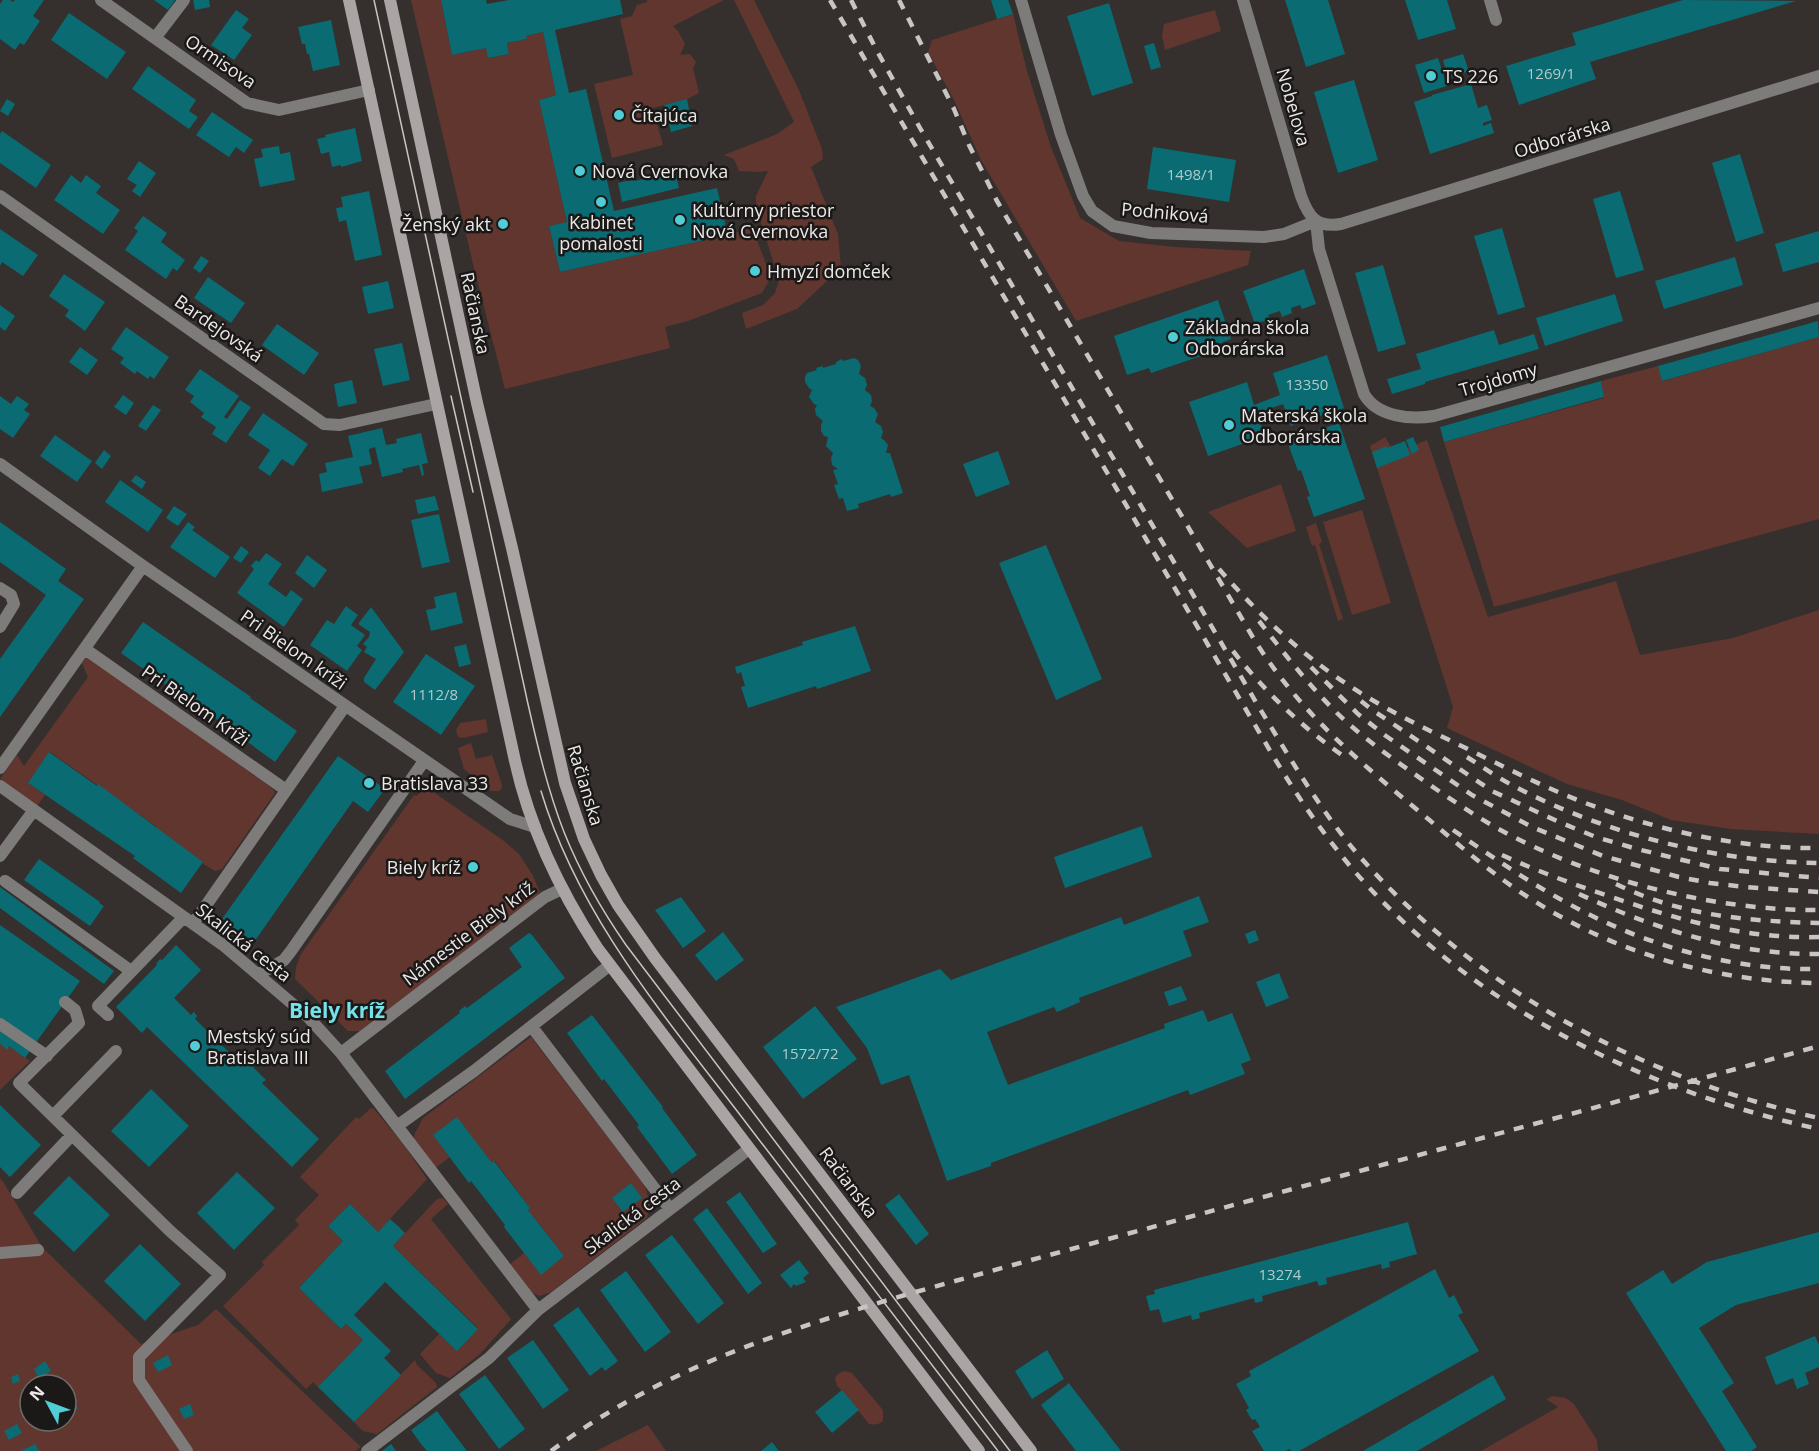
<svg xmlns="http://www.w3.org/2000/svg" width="1819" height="1451" font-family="'Open Sans',sans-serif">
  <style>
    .green { fill: #61362e; fill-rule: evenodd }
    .building { fill: #0a6b72 }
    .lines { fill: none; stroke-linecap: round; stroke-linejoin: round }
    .minor { stroke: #7e7b7b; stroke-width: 12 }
    .secondary { stroke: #aaa5a4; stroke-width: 12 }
    .tram { stroke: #c9c5c4; stroke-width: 1.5 }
    .rail { stroke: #c9c5c4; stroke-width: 4.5; stroke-dasharray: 10 10; stroke-linecap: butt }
    .poi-dot { fill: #52ccd5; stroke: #1b1818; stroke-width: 2 }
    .labels { text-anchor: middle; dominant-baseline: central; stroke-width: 5; stroke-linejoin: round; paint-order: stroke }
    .number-label { font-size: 15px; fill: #b4c9ca }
    .street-label { font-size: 18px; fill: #ece8e8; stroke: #1b1818 }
    .poi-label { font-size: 18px; fill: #ece8e8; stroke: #1b1818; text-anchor: start }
    .quarter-label { font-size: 21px; font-weight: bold; fill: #75e1e9; stroke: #1b1818 }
  </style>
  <rect width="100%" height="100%" fill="#35302e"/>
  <!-- green -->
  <path class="green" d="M411 0H441L452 55 486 48 489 58 509 54 507 43 527 39 526 36 543 32 556 95 539 100 567 222 549 226 560 272 728 235 752 227 771 277 762 293 688 321 665 327 670 348 505 389 474 268Z
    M647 0H724L673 26 678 31 685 44 680 55 690 54 696 62 693 68 699 93 687 99 653 108 663 145 612 158 594 84 633 75 620 19 632 16 637 5 647 2Z
    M734 0H754L799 90 822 149 823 159 811 167 838 234 841 268 797 309 746 329 742 313 763 305 775 293 779 280 756 207V196L768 171 758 172 739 171 734 159 724 155 777 134 794 122Z
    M1215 10 1221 31 1165 50 1162 36 1164 24Z
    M1013 14 1027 71 1051 147 1080 218 1119 241 1175 247 1251 251 1248 265 1076 321 981 160 954 100 928 52 932 40Z
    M1819 337V519L1494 607 1444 442 1604 398 1601 381 1658 366 1663 381Z
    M1385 437 1395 453 1427 440 1488 617 1616 581 1640 655 1733 638 1819 610V834L1731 829 1671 820 1622 800 1567 784 1447 728 1453 707 1370 446Z
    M1281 484 1296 531 1247 548 1208 512Z
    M1362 510 1391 603 1352 615 1323 522Z
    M1316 523 1322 542 1319 544 1343 619 1338 621 1315 545 1312 546 1306 527Z
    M88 656 273 789 275 793 222 869 215 871 202 863 203 862 156 828 157 827 50 752 28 783 45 795 37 806 0 779 17 755 24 766 88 677 82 663Z
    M486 719 488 732 463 738 458 737 456 730 460 723Z
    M471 743 476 759 492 755 502 785V788L499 791H491L464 769 458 748Z
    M429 789 504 841 519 854 532 874 540 892 536 897 360 1031H348L295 979 296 967 301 954 414 795 416 796 424 790Z
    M531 1037 645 1186 650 1204 647 1218 551 1292 540 1296 533 1293 509 1265 524 1253 541 1274 564 1256 528 1210 530 1208 495 1161 492 1163 450 1157 434 1169 413 1142 415 1133 423 1118Z
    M0 1044 6 1049 9 1046 30 1061 0 1090Z
    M371 1108 374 1109 403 1144 427 1179 378 1232 350 1204 328 1226 343 1241 299 1288 341 1329 346 1324 363 1340 318 1387 313 1382 306 1389 223 1306 264 1265 262 1262 299 1225 295 1220 319 1195 300 1177 356 1117 359 1119Z
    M0 1178 4 1183 42 1247 141 1344 198 1325 216 1309 361 1447 355 1451H0ZM30 1385H66V1421H30Z
    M443 1198 448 1204 431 1219 511 1319 480 1354 450 1378 436 1373 420 1354 439 1334 457 1350 478 1328 393 1246 437 1199Z
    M415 1360 417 1365 436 1383 437 1387 377 1434 363 1431 354 1422Z
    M844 1371 852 1373 883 1410V1421C878 1425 875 1425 869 1424L842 1390H841L837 1386 835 1378 838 1374Z
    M1553 1396 1566 1398 1574 1404 1597 1440 1598 1451H1481L1558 1407 1546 1399Z
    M648 1425 666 1451H596Z"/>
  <!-- building -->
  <path class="building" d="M3 0H10L13 2 15 0H44L33 16 40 21 24 45 20 43 15 50 0 39V4Z
    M154 0H175L168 10Z
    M193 0H209L210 7 195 10Z
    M441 0H486L487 4 509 0H620L623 14 555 30 569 93 586 89 614 211 717 188 728 235 560 272 549 226 567 222 539 100 556 95 543 32 526 36 527 39 507 43 509 54 488 58 486 48 452 55Z
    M991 0H1008L1013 14 997 19Z
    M1285 0H1328L1345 54 1306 67Z
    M1405 0H1447L1456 29 1418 40Z
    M1683 0 1796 1 1590 62 1596 79 1519 105 1506 66 1576 45 1572 33Z
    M1109 3 1133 83 1092 96 1067 16Z
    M236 10 249 19 242 28 252 35 234 60 211 45Z
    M69 13 126 52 107 79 51 40Z
    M331 20 340 65 313 71 309 54H307L305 44H302L298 27Z
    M1154 43 1161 67 1151 70 1144 46Z
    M1463 54 1469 71 1448 79 1443 60Z
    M1438 58 1447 86 1424 93 1415 65Z
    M148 66 196 100 189 111 198 117 189 129 132 89Z
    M1354 80 1378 160 1338 173 1314 92Z
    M1471 84 1478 108 1487 105 1492 120 1483 123V126L1491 123 1494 133 1430 154 1414 102 1432 96V95Z
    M7 99 15 104 8 116 0 111Z
    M687 99 692 126 671 132 664 105Z
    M212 112 253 140 244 153 236 147 229 157 196 135Z
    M355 128 362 161 341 167V165L332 167 329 152 321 154 317 139 326 137 325 135Z
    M2 131 51 165 36 188 0 163V134Z
    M279 146 280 154 290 152 295 180 260 187 254 159 263 157 261 149Z
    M1153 147 1236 160 1229 202 1147 189Z
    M1740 154 1764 233 1736 242 1712 163Z
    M139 161 156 173 140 197 132 191 137 185 127 179Z
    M675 171 679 188 622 202 618 183 635 179V181Z
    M71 175 81 183 86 175 101 186 96 193 120 210 103 234 54 200Z
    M369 191 382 255 355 261 346 220 339 222 336 208 343 207 341 197Z
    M1620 191 1644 270 1616 278 1593 199Z
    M143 216 167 233 161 242 185 260 177 271 173 268 166 279 125 250 138 231 134 228Z
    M1502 228 1525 307 1498 315 1474 236Z
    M0 229 38 255 23 276 2 262 0 266Z
    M1819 231V262L1783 272 1775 244Z
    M201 256 209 261 200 273 193 268Z
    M1735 257 1743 285 1664 309 1655 281Z
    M1383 265 1406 344 1378 352 1355 273Z
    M1304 269 1316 304 1302 309 1300 305 1291 308 1292 313 1282 317 1280 311 1268 315 1270 319 1255 324 1243 291Z
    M64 274 105 302 85 331 65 316 69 310 49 296Z
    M208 277 245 303 231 323 194 298Z
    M388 281 394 308 368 314 362 287Z
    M1615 294 1623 321 1545 346 1536 318Z
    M1218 300 1231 339 1211 347 1213 352 1151 373 1149 368 1127 375 1114 336Z
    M0 305 15 316 5 331 0 327Z
    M1818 321 1819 337 1662 381 1658 366Z
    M277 324 319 353 304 375 262 345Z
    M126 327 169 357 154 379 150 376 148 379 137 371 135 374 120 363 124 358 111 349Z
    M1494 330 1499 345 1534 334 1539 349 1425 382V384L1392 394 1387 379 1421 369 1416 354Z
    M402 343 410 380 383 386 374 349Z
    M80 347 98 360 87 375 69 362Z
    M1327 355 1344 408 1291 426 1283 404 1257 413 1265 436 1208 456 1189 402 1247 382 1254 405 1280 395 1273 373Z
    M854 358 858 360 861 366 859 374 865 378 867 385 865 390 871 395 872 401 870 406 874 408 878 414 875 422 881 426 883 432 881 438 885 441 888 445 886 453H890L903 493 891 497 890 494 887 495 858 504 859 508 847 511 843 498 839 499 834 485 838 484 833 470 838 469 832 465 831 458 833 453 826 446 828 437 824 436 821 431V425L823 421 816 415 815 409 817 405 814 404 809 397 812 390 809 388 805 382V377L807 373 817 370 816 368 823 366V368L836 364V362L842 359 843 361Z
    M200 369 239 396 224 417 227 419 240 400 251 407 226 443 212 434 216 427 201 417 204 413 190 402 194 396 185 390Z
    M352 380 357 403 338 407 334 384Z
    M1601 381 1604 397 1444 442 1440 427Z
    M123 395 134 403 126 415 114 407Z
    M0 396 11 404 17 396 29 404 24 410 30 414 13 438 0 429Z
    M153 405 161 410 146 431 138 426Z
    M263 413 308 444 293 466 282 459 270 476 258 468 270 450 248 435Z
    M1339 423 1365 499 1314 517 1307 497 1310 496 1301 470 1298 471 1287 441Z
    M382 428 386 445 397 443 396 439 421 433 428 463 422 464 424 475 422 476 419 465 402 469 403 472 382 477 375 447 369 449V451L372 464 359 467 363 483 322 492 319 474 327 472 325 463 353 457 348 436Z
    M55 435 92 461 77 482 40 456Z
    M1413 437 1419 450 1412 454 1406 440Z
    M1405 441 1410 455 1377 468 1372 452 1387 446V448Z
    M104 450 111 456 102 469 95 463Z
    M998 451 1010 484 976 497 963 464Z
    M136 475 146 482 142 489 131 481Z
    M120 480 163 510 148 532 105 502Z
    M435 496 439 510 418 514 415 500Z
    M174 506 187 514 178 526 166 518Z
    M439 514 450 562 422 568 411 520Z
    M0 522 66 569 58 581 84 599 0 717V659L46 595 0 562Z
    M188 522 195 527 192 530 230 557 215 578 170 547Z
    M1046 545 1102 679 1056 700 999 563Z
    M241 546 249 552 241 563 233 558Z
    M266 553 282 564 268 584 286 597 291 590 303 599 284 627 237 593 254 569 251 566 256 560 259 562Z
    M307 555 327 570 314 588 295 573Z
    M456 592 463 623 431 631 426 610 436 608 434 597Z
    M346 606 358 615 351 625 365 635 357 646 362 650 347 671 310 645 327 620 334 624Z
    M371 607 404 652 375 690 364 682V678L376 659 364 652 367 647 363 644 369 637 370 632 358 624Z
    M143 622 251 697 250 698 297 731 275 762 171 686 169 687 121 653Z
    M855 626 871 671 817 689 816 686 748 708 741 687 745 686 741 672 737 674 735 667 803 645 802 642Z
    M466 644 471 664 459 667 454 647Z
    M426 654 475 686 441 735 393 702Z
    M49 752 97 786 98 784 203 862 181 893 133 858 135 856 28 783Z
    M338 756 385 789 368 812 353 801 254 942 222 919Z
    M1142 826 1152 857 1065 888 1054 857Z
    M39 859 100 902 99 903 104 906 90 926 24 880Z
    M0 887 114 971 104 984 0 908Z
    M1199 896 1209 922 1183 931 1192 956 1079 998 1080 1002 1057 1012 1054 1007 987 1032 1008 1085 1165 1028 1164 1024 1203 1010 1208 1022 1232 1013 1251 1060 1241 1064 1245 1074 1190 1095 1188 1090 991 1163V1166L947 1181 909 1075 881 1085 867 1048 836 1007 940 969 951 980 1121 917 1124 925Z
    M681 897 706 931 683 948 655 910Z
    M0 925 80 981 25 1058 9 1046 7 1050 0 1044Z
    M1255 930 1259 940 1249 944 1245 934Z
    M723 932 744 960 716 981 695 955Z
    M529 933 532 935 565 978 405 1099 385 1071 460 1013 459 1011 464 1007 465 1006 467 1008 522 967 509 948Z
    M176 945 201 970 174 998 191 1015 194 1012 197 1016 195 1019 240 1063 245 1059 266 1080 262 1083 319 1139 292 1167 147 1027 142 1033 116 1007 157 965 156 964 160 959 162 960Z
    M1279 973 1289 998 1266 1007 1256 982Z
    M1181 986 1187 1000 1169 1006 1164 992Z
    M815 1006 857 1059 803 1099 763 1047Z
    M592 1015 663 1107 662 1108 697 1155 672 1174 637 1127 639 1125 604 1079 602 1081 567 1033Z
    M151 1089 189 1126 149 1167 111 1131Z
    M0 1105 41 1145 10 1177 0 1167Z
    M457 1117 492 1163 494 1161 530 1208 528 1210 564 1256 541 1275 504 1227 505 1225 471 1181 469 1183 433 1135Z
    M237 1172 275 1208 234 1250 197 1213Z
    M69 1176 110 1215 74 1252 33 1213Z
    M631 1183 642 1198 623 1212 612 1198Z
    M740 1192 777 1244 763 1253 726 1202Z
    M899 1194 929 1234 916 1245 885 1205Z
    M350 1204 378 1232 390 1219 398 1226 405 1233 393 1246 478 1329 457 1351 385 1282 354 1315 391 1351 384 1358 401 1375 354 1422 318 1387 363 1340 346 1324 341 1329 299 1288 343 1241 328 1226Z
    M707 1208 762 1283 748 1294 693 1219Z
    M1408 1222 1417 1254 1389 1262 1390 1267 1382 1269 1381 1264 1326 1278 1327 1284 1319 1286 1317 1281 1262 1296 1263 1301 1255 1303 1254 1298 1199 1313 1200 1318 1192 1320 1191 1315 1163 1323 1159 1309 1150 1311 1146 1296 1155 1294 1154 1290Z
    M1819 1232V1283L1736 1305 1699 1328 1734 1383 1722 1391 1757 1447 1751 1451H1726L1626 1293 1663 1270 1672 1284 1707 1262Z
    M672 1235 724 1303 698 1324 645 1255Z
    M140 1244 181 1284 145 1321 104 1281Z
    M799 1260 809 1273 803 1278 806 1282 796 1286 794 1284 791 1288 780 1275Z
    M1435 1269 1449 1298 1454 1295 1463 1313 1458 1315 1479 1351 1299 1451H1291L1290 1449 1285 1451H1264L1252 1431 1260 1427 1255 1419 1252 1420 1246 1410 1249 1408 1236 1384 1251 1376 1249 1371Z
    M626 1271 671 1332 645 1352 600 1290Z
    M578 1307 618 1361 605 1371 602 1367 590 1376 553 1325Z
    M1815 1336 1819 1345V1367L1805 1373 1809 1384 1797 1389 1793 1378 1776 1385 1765 1357Z
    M533 1340 569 1390 543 1409 507 1358Z
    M1047 1350 1064 1379 1032 1399 1015 1371Z
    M168 1355 172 1365 158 1372 153 1363Z
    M45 1361 51 1371 39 1379 34 1369Z
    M18 1374 20 1381 13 1384 11 1377Z
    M485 1375 525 1429 499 1449 459 1394Z
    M1493 1375 1506 1399 1417 1451H1363Z
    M1069 1383 1071 1386 1121 1451H1076L1041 1405Z
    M842 1390 859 1410 832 1433 815 1412Z
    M75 1403 78 1409 71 1412 68 1406Z
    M190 1404 194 1415 184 1419 179 1409Z
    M437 1411 442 1418 467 1451H427L421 1444 411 1430Z
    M17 1424 22 1433 9 1440 4 1431Z
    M772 1442 779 1451H761Z
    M35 1444 39 1451H21Z
    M391 1444 396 1451H382Z"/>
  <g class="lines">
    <!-- minor -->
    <path class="minor" d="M101 0 247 103 279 110 369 90
      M1021 0 1061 135 1083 196 1092 211 1113 226 1151 233 1264 237 1284 234 1316 221
      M1243 0 1301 196C1309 218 1317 228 1341 224L1819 76
      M1490 0 1496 20
      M155 38 184 0
      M0 196 324 424 340 425 436 404
      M1316 221 1319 249 1364 394C1377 417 1411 420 1434 416L1819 308
      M0 464 143 566 510 819 535 827
      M0 588 11 595 14 604 0 627
      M85 649 286 790
      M0 768 143 566
      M0 786 223 945 308 1017 341 1053 538 1310
      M0 856 34 810
      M5 881 131 971
      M193 924 345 706
      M259 974 284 960 291 951 424 761
      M65 1002 75 1010 79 1023 19 1083 170 1231 220 1275 139 1357V1380L187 1451
      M108 1015 98 1006 184 917
      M0 1024 47 1056
      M532 1027 670 1209
      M341 1053 545 897 562 889
      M53 1116 116 1051
      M397 1126 474 1071 610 965
      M17 1193 72 1135
      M0 1253 38 1250
      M367 1451 489 1358 538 1310 749 1149"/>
    <!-- secondary -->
    <path class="secondary" d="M349 0 515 761C530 829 560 891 598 949L979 1451
      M390 0 477 403 512 548 565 783 584 839 601 875 618 905 655 958 1031 1451"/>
    <!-- tram -->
    <path class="tram" d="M374 0 528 704C538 748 548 791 564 832 580 872 601 909 626 945L1010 1451
      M451 396 473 492
      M541 791C579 918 668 1020 747 1124 831 1233 915 1342 998 1451"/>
    <!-- rail -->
    <path class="rail" d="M830 0 1272 754C1295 793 1321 831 1350 866 1468 1005 1643 1091 1819 1129
      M851 0 877 51 920 128 1257 704C1289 756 1320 811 1361 858 1480 992 1644 1079 1819 1118
      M899 0 954 109 969 145 997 201 1255 641C1301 713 1356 759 1421 813 1451 838 1480 864 1513 887 1603 950 1709 982 1819 983
      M1219 569C1264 621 1315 667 1374 701 1406 720 1439 735 1472 751 1510 770 1548 789 1588 804 1660 831 1741 849 1819 848
      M1259 621C1283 652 1307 683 1335 711 1358 734 1386 754 1413 773 1440 792 1467 811 1497 828 1588 879 1714 911 1819 910
      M1233 651C1265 692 1303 728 1346 758
      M1311 667 1358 714 1386 736 1472 795 1532 827 1603 856 1679 877 1710 883 1745 887 1819 892
      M1361 701 1371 709 1492 791 1559 822 1596 837 1637 849 1720 869 1819 878
      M1467 757C1481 766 1495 776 1510 784 1601 833 1715 862 1819 863
      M1453 830C1491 856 1528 882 1569 904 1644 945 1732 971 1819 969
      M1502 855C1537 871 1572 884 1609 896 1678 920 1745 939 1819 937
      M1616 884C1681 916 1747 921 1819 923
      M1579 894C1655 929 1735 955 1819 954
      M551 1451C660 1370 776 1333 905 1295 983 1273 1060 1252 1138 1231 1365 1169 1593 1109 1819 1046"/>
  </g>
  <!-- markers -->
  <g class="poi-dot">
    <circle cx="1431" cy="76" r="6"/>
    <circle cx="619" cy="115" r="6"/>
    <circle cx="580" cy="171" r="6"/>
    <circle cx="601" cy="202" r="6"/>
    <circle cx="680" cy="220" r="6"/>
    <circle cx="503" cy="224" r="6"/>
    <circle cx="755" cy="271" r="6"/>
    <circle cx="1173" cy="337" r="6"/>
    <circle cx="1229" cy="425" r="6"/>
    <circle cx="369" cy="783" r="6"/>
    <circle cx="473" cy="867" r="6"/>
    <circle cx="195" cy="1046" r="6"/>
  </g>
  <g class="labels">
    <!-- number labels -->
    <g class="number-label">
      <text x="1551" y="73">1269/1</text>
      <text x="1191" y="174">1498/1</text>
      <text x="1307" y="384">13350</text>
      <text x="434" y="694">1112/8</text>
      <text x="810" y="1053">1572/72</text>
      <text x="1280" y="1274">13274</text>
    </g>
    <!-- street labels -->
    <g class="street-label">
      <text transform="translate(221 61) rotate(34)">Ormisova</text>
      <text transform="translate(1294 107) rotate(74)">Nobelova</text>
      <text transform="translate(1562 137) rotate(-17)">Odborárska</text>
      <text transform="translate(1165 212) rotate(5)">Podniková</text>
      <text transform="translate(476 313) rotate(78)">Račianska</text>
      <text transform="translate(219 328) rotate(35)">Bardejovská</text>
      <text transform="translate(1498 379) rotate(-16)">Trojdomy</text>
      <text transform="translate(294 649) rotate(35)">Pri Bielom kríži</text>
      <text transform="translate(196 705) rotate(35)">Pri Bielom Kríži</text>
      <text transform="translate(586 785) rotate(73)">Račianska</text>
      <text transform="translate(468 933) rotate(-37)">Námestie Biely kríž</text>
      <text transform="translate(244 942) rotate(38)">Skalická cesta</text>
      <text transform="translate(849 1182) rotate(53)">Račianska</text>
      <text transform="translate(632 1215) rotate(-37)">Skalická cesta</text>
    </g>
    <!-- poi labels -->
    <g class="poi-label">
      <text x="1443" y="76">TS 226</text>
      <text x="631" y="115">Čítajúca</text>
      <text x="592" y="171">Nová Cvernovka</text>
      <text x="692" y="210">Kultúrny priestor<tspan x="692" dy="21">Nová Cvernovka</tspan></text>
      <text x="601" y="222" text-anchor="middle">Kabinet<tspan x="601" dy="21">pomalosti</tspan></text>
      <text x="491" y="224" text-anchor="end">Ženský akt</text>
      <text x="767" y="271">Hmyzí domček</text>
      <text x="1185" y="327">Základna škola<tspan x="1185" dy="21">Odborárska</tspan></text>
      <text x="1241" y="415">Materská škola<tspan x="1241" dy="21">Odborárska</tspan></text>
      <text x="381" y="783">Bratislava 33</text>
      <text x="461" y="867" text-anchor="end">Biely kríž</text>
      <text x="207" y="1036">Mestský súd<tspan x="207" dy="21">Bratislava III</tspan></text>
    </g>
    <!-- quarter labels -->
    <g class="quarter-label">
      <text x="337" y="1010">Biely kríž</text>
    </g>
  </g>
  <!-- north arrow -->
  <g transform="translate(48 1403) rotate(311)"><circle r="28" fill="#1b1818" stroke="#6f6b6b" stroke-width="1.5"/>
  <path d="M0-4.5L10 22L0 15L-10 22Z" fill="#52ccd5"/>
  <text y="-9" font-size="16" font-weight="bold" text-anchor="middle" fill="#ece8e8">N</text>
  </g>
</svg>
